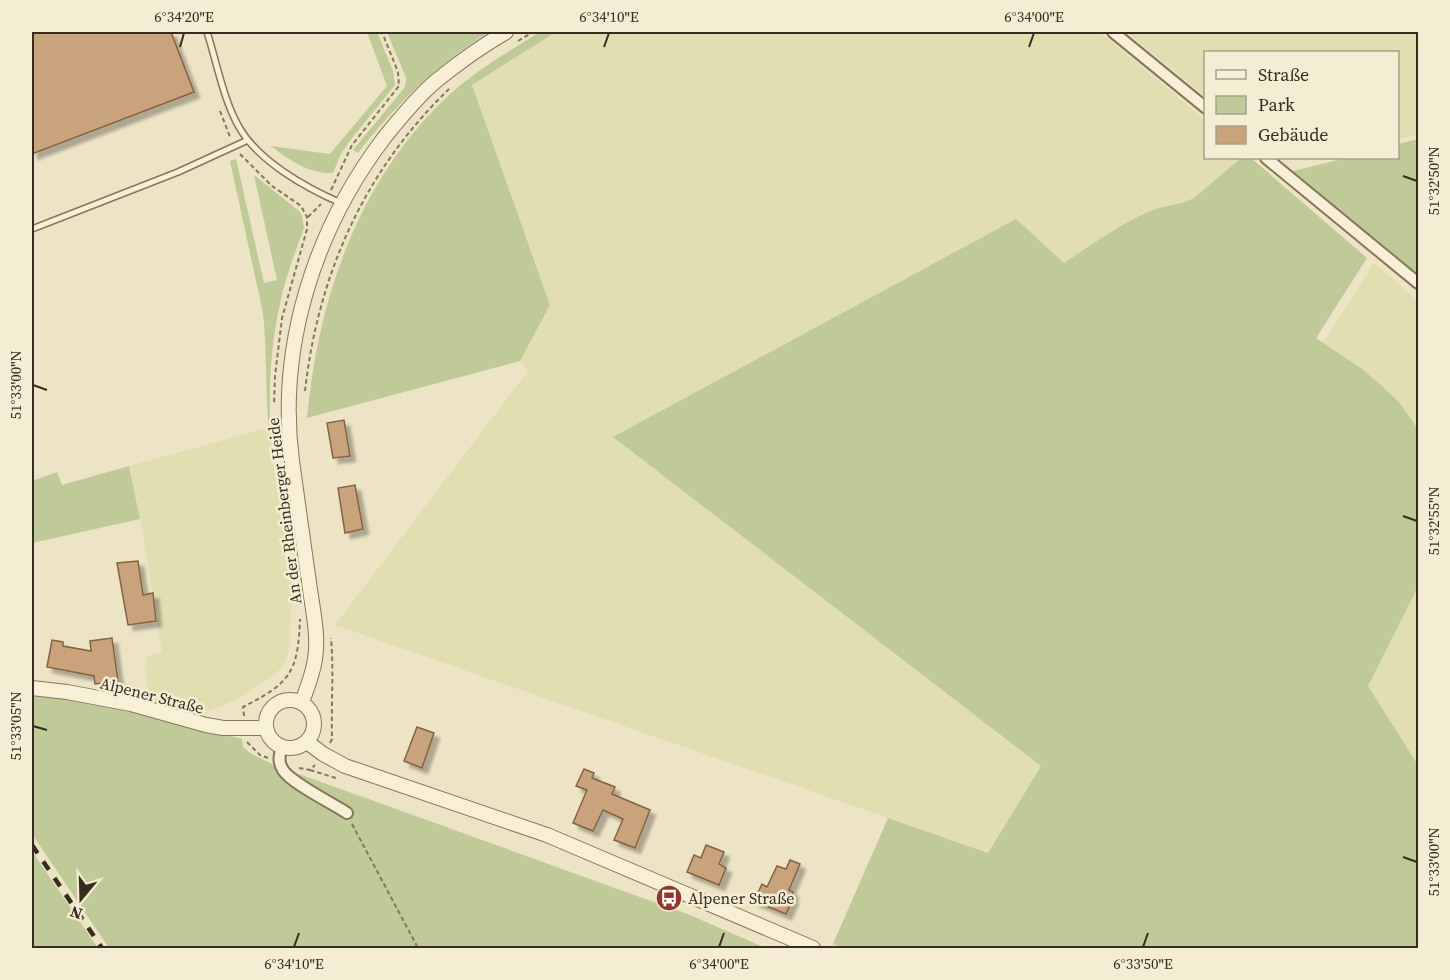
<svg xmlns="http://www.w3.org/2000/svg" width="1450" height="980" font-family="'Source Serif 4',serif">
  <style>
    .farmland { fill: #e1deb2 }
    .green { fill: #c0ca99 }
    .building { fill: #c9a37c; stroke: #846242; stroke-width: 1.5; filter: url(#shadow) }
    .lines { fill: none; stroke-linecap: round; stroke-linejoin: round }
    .service-casing { stroke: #86765c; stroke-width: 8 }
    .minor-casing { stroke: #86765c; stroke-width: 14 }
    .tertiary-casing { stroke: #86765c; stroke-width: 16 }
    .path { stroke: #86765c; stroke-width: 2; stroke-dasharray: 4.5 3; stroke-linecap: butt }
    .service { stroke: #f7f0d7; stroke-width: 5 }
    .minor { stroke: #f7f0d7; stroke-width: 10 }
    .tertiary { stroke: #f7f0d7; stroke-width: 14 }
    .rail { stroke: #372d1f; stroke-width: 4.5; stroke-dasharray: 10 10; stroke-linecap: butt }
    .ticks { fill: none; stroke: #372d1f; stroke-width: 2 }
    .labels { text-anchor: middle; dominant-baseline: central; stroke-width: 5; stroke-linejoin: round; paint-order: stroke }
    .street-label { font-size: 16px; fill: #372d1f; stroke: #f4edd4 }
    .poi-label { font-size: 16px; fill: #372d1f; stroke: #f4edd4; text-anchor: start }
    .neatline { fill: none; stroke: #372d1f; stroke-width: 2 }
    .ticks-label { font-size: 15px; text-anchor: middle; fill: #372d1f }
  </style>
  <defs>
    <filter id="shadow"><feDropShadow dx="5.5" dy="5.5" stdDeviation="1.5" flood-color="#0004"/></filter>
  </defs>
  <rect width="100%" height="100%" fill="#ece4c5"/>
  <!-- farmland -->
  <path class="farmland" d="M556 32H1100L1205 120 1206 158H1241L1194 198 1187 202 1156 209 1140 216 1064 263 614 437 1041 766 988 853 335 625 528 371 520 361 550 305 472 85Z
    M1127 32H1418V134L1398 139V52H1206L1205 97Z
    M1374 263 1418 301V429L1399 402 1383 387 1362 369 1323 343Z
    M268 428 292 587 290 644 287 656 282 667 273 676 240 698 210 711 176 708 149 701 145 662 147 656 162 652 142 529 129 466Z
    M1418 587V765L1368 686Z"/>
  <!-- green -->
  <path class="green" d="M367 32H377L393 71 395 85 349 142 341 154 333 173C309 174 289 160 271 146L330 154 387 86Z
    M387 32H489C434 67 398 102 358 153L353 150 405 87 406 78Z
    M540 32H556L472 85 550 305 520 361 307 418C318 298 359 178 450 94 477 70 509 51 540 32Z
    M1418 139V279L1293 171 1346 158H1398V144Z
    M1241 158H1251L1367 258 1316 338 1362 369 1383 387 1399 402 1418 429V587L1368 686 1418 765V948H844L833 944 888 818 988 853 1041 766 613 437 1016 219 1064 263C1093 244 1121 223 1153 210 1167 205 1181 205 1194 198Z
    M236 159 264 283 277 280 254 175 299 211 302 216 304 228C295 253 285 278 280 304 269 353 268 404 272 453 264 406 268 359 263 313L230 161Z
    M129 466 140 519 32 543V481L57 472 62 485Z
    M32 694 82 701 129 710 242 739 243 747 250 753 274 765 690 915 766 948H109L32 834Z
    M32 851 91 938 98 948H32Z"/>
  <!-- building -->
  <path class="building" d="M32 32H171L194 92 32 154Z
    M344 420 350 456 333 458 327 423Z
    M355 485 363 529 345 533 338 488Z
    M138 561 143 595 153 593 156 621 128 625 117 563Z
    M112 638 118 681 95 684 94 676 47 667 52 640 63 642V646L91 651 90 641Z
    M417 727 434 733 422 768 404 761Z
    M584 769 594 773 592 778 615 787 612 794 650 810 635 848 614 840 623 819 603 810 593 831 573 823 587 790 576 786Z
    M706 845 724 852 719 864 726 868 719 885 687 872 694 855 701 858Z
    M790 860 800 864 789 890 793 892 791 897 793 898 786 914 754 901 762 884 767 887 777 866 786 869Z"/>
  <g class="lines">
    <defs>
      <path id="service" d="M207 32C217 63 223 99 239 127 258 161 306 188 341 203
        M32 229 178 172 248 140"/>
      <path id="minor" d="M1113 32 1206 108
        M1266 158 1418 283
        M282 747C279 756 278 762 283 770 291 783 332 803 347 813"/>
      <path id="tertiary" d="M32 688 67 692 131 704 206 725 223 728H266
        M266 724a24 24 0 1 1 48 0a24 24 0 1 1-48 0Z
        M302 702C307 688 313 674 315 659 319 634 312 607 309 582 303 542 298 502 292 461 277 346 315 229 384 138 400 118 417 97 436 81 458 63 482 46 506 32
        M307 742 323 754 345 766 547 835 813 948"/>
    </defs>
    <!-- service casing -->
    <use href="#service" class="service-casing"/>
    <!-- minor casing -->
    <use href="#minor" class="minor-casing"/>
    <!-- tertiary casing -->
    <use href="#tertiary" class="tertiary-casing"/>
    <!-- path -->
    <path class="path" d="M518 41 533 32
      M220 111 230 137
      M240 154 272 186 301 206 307 217V229L282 318 275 376 274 405
      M331 190 352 145 399 86 398 72 382 32
      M308 217 321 204
      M305 391C318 275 364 171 449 89
      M244 716 243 707C290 683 298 673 300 619
      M247 742 260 755 268 758
      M330 743 332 739C331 705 334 672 331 638
      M299 768 310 770 315 765
      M310 770 336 778
      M352 824 418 948"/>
    <!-- service -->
    <use href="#service" class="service"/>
    <!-- minor -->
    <use href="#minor" class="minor"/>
    <!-- tertiary -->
    <use href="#tertiary" class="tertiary"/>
    <!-- rail -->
    <path class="rail" d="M32 845 102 948"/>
  </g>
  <!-- ticks -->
  <path class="ticks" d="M180 47 184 33M604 47 609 33M1029 47 1034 33M1403 176 1417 181M33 385 47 390M1403 516 1417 521M33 726 47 730M1403 857 1417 862M294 947 299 933M719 947 724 933M1143 947 1148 933"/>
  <!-- icons -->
  <defs>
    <symbol id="bus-disc" viewBox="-11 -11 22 22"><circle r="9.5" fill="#92362e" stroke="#f4edd4"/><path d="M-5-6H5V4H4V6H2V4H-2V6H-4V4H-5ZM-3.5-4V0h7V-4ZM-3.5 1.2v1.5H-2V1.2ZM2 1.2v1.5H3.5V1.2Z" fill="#fff"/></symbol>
  </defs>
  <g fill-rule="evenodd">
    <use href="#bus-disc" x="654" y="883" width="30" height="30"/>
  </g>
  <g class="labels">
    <!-- street labels -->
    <g class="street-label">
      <text transform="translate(284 511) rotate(-97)">An der Rheinberger Heide</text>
      <text transform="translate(152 695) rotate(14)">Alpener Straße</text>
    </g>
    <!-- poi labels -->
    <g class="poi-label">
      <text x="688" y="898">Alpener Straße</text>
    </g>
  </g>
  <!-- border -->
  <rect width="1450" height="980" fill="none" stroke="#f4edd4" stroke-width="66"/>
  <!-- legend -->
  <rect x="1204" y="51" width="195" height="108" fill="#f4edd4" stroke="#a8a08c" stroke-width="1.5"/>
  <rect x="1216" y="70" width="30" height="9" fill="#f7f0d7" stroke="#a8a08c" stroke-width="1.5"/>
  <text x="1258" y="81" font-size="18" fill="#372d1f">Straße</text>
  <rect x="1216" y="96" width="30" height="18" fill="#c0ca99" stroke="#a8a08c" stroke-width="1.5"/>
  <text x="1258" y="111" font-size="18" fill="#372d1f">Park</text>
  <rect x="1216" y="126" width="30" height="18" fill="#c9a37c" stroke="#a8a08c" stroke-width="1.5"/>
  <text x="1258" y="141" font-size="18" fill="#372d1f">Gebäude</text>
  <!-- north arrow -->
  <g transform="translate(81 899) rotate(199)" stroke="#f4edd4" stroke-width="4.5" paint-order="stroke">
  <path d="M0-4.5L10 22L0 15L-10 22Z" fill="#372d1f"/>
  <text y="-9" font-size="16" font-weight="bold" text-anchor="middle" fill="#372d1f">N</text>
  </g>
  <rect x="33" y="33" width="1384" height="914" class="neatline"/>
  <g class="ticks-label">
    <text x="184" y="22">6°34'20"E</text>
    <text x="609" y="22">6°34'10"E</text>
    <text x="1034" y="22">6°34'00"E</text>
    <text transform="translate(1434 181) rotate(-90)" y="5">51°32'50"N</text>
    <text transform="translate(16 385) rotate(-90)" y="5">51°33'00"N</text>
    <text transform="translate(1434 521) rotate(-90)" y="5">51°32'55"N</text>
    <text transform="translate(16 726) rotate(-90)" y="5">51°33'05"N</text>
    <text transform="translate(1434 862) rotate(-90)" y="5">51°33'00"N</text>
    <text x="294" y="969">6°34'10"E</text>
    <text x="719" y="969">6°34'00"E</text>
    <text x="1143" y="969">6°33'50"E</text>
  </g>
</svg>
